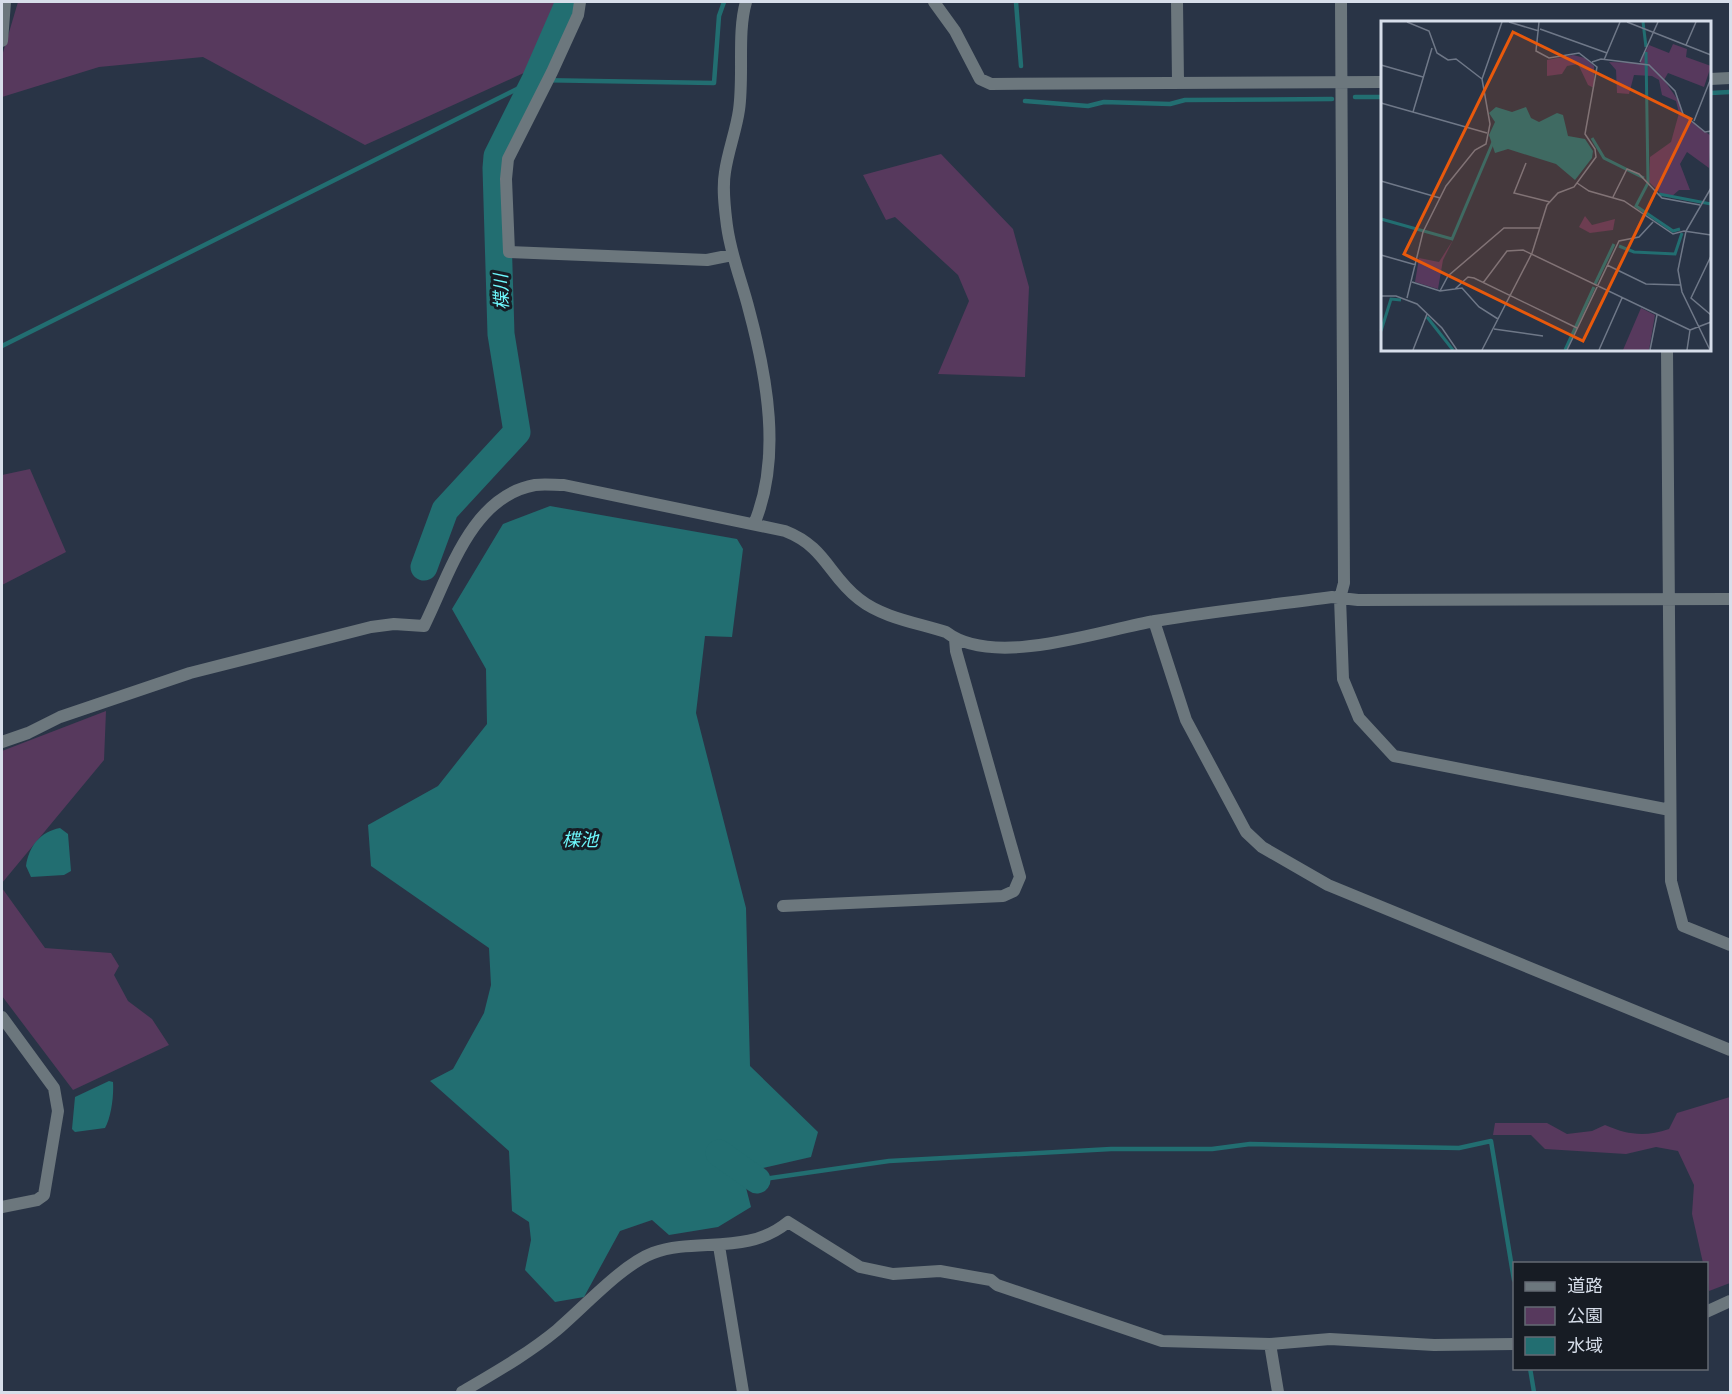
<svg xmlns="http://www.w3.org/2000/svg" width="1732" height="1394" font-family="Literata,'Noto Sans JP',serif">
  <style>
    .green { fill: #57395d }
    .water { fill: #226e71 }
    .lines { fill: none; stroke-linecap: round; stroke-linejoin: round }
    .stream { stroke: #226e71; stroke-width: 4.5 }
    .river { stroke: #226e71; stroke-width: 27 }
    .street { stroke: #6c777d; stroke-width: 12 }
    .labels { text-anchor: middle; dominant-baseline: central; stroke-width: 6; stroke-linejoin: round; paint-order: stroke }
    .water-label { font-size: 18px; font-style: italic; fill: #6ef9fe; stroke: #171c24 }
    .inset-river { fill: none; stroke: #226e71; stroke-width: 3 }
    .inset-road { fill: none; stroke: #6f7888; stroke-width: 1.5 }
    .view { fill: #e8590c; fill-opacity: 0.15; stroke: #e8590c; stroke-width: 3 }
    .inset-edge { fill: none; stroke: #d7deea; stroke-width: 3 }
  </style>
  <rect width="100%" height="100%" fill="#293446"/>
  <!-- green -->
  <path class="green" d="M18 2H557L526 72 365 145 203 57 99 67 2 97V56Z
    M941 154 1013 229 1029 287 1025 377 938 374 969 301 958 275 895 217 886 220 863 175Z
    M30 469 66 552 2 585V475Z
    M106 711 104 760 2 883V751Z
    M2 888 45 948 111 953 119 966 114 975 128 1001 152 1019 169 1045 73 1090 2 996Z
    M1730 1097V1283L1709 1291 1706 1264 1703 1263 1692 1214 1694 1185 1678 1151 1656 1147 1626 1154 1545 1149 1531 1135H1493L1495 1123H1547L1567 1134 1592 1131 1605 1125C1628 1135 1645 1137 1669 1129L1677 1113Z"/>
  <!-- water -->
  <path class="water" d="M550 506 737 539 743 549 732 637 705 636 696 713 746 908 750 1066 818 1132 811 1157 754 1170 744 1180 751 1207 718 1227 669 1235 652 1220 620 1231 584 1297 555 1302 525 1270 531 1240 529 1222 512 1211 509 1151 430 1081 453 1069 484 1013 491 985 489 948 371 866 368 825 438 786 487 724 486 669 452 609 503 524Z
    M60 828 68 834 71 871 64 875 31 877 26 866C29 846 40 832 60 828Z
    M109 1081 113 1082C114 1096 111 1117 105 1128L75 1132 72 1129 75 1097Z"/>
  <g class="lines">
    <!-- stream -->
    <path class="stream" d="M1016 2 1021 66
      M1710 93 1730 92
      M1355 97H1382
      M1025 101 1088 106 1104 102 1170 104 1185 100 1332 99
      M2 346 535 80 714 83 719 16 724 2
      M757 1180 889 1161 1111 1149H1212L1250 1144 1459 1148 1491 1141 1514 1280
      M1530 1368 1534 1392"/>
    <!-- river -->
    <path class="river" d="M424 567 445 510 517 432 501 334 496 168 497 156 535 80 569 2
      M719 1153 757 1180"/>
    <!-- street -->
    <path class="street" d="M580 2 578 15 552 72 508 159 506 179 509 252 707 260 732 255
      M746 2C737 33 744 75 739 110 736 131 728 151 725 172 722 189 725 210 727 226 731 256 742 282 749 310 767 377 782 458 754 524
      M934 2 955 31 980 79 991 84 1382 82
      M1177 2 1178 82
      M1341 2 1344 583 1340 598 1343 679 1359 718 1394 756 1670 810
      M2 41 5 2
      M1710 79 1730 78
      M1667 350 1671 881 1683 926 1730 945
      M1154 621 1186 720 1246 832 1262 847 1328 885 1730 1050
      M2 742 28 733 60 717 190 673 371 627 394 624 424 626C449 576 471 496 535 485 544 484 555 485 564 485L785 531C826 547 828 575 859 599 883 618 918 623 946 632 994 669 1101 630 1155 621 1214 611 1273 605 1332 597L1358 600 1730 599
      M783 906 1003 896 1014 891 1020 877 956 651 955 639
      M2 1017 54 1088 58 1111 44 1195 37 1200 2 1207
      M719 1246 743 1392
      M1706 1312 1730 1301
      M1270 1344 1278 1392
      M462 1392C494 1373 528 1354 557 1330 583 1308 623 1264 653 1253 697 1237 747 1256 788 1222L860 1267 893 1274 940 1271 991 1280 997 1285 1162 1341 1270 1344 1330 1339 1434 1345 1514 1344"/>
  </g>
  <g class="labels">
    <!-- water labels -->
    <g class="water-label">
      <text transform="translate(500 292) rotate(-92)">楪川</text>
      <text x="580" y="838">楪池</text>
    </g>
  </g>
  <!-- overview -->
  <g transform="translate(1381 21)">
    <rect width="330" height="330" fill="#293446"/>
    <path d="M292 23 306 28 305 36 330 45 323 66 287 52 283 59 299 82 301 93 330 115 328 147 306 131 299 143 309 169H298L290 176 281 174 268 161 269 136 290 121 298 92 295 80 281 74 278 59 271 55 253 54 248 73 236 72 235 49 228 41 259 42 268 24 288 32ZM192 34 204 37 213 45V67L207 64 197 43 186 45 181 53 166 55V39ZM204 195 211 204 234 198 232 209 209 212 198 206ZM72 219 62 239 57 268 34 261 38 237 58 241ZM260 287 274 294 268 329H242Z" fill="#57395d"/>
    <path d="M115 86 131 91 145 86 150 97 158 101 176 92 182 94 187 115 204 118 212 130 211 137 194 159 175 143 127 128 114 132 108 114 114 101 108 92Z" fill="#226e71"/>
    <path class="inset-river" d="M262 1 265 26M265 31 267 162 255 185 292 210 299 208M211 117 223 137 263 157M278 173 330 183M0 198 71 218 112 121M238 225 253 231 294 233 301 212M214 263 233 223M46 296 72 329M0 310 10 278 20 279M184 329 213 266"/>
    <path class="inset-road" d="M26 1 48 10 56 32 67 39 75 38 101 58M128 1 158 10M246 1 330 34M159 8 226 32M305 24 315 1M223 39 239 1M211 41 220 38 268 44 294 70 302 93 324 111 330 110M259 41 277 1M0 44 42 56M0 82 106 112M32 91 51 27M313 100 330 57M145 142 133 172 169 181M0 160 59 177M196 162 208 170 243 180 292 213 303 210 330 214M232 176 246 148 258 153 281 177 319 184M0 234 35 244M330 235 310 277 330 294M226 244 265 263 299 264M31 261 59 270 81 267 98 286 117 298M102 262 126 230 142 229 309 309 306 329M74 268 87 256 93 257 196 307M59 270 67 255 123 207H159M0 275H15L36 283 61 307 76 329M26 277 42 211 65 165 94 129 105 123 109 103 101 58 121 1M113 308 162 315M309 309 330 301M32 329 46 293M101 329 151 232 166 184 177 172 193 166 215 136 214 128 204 113 216 46 198 32 168 37 155 30 158 1M186 329 238 220 258 216 272 201M218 329 241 277M269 329 276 294M329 329 301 271 297 249 305 210 330 167"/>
    <path class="view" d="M132 11 310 98 202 320 23 233Z"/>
    <rect width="330" height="330" class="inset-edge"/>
  </g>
  <!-- border -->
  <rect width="1732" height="1394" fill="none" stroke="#d7deea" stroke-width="6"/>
  <!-- legend -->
  <rect x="1513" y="1262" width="195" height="108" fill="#171c24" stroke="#646a73" stroke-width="1.5"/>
  <rect x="1525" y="1282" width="30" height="9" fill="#6c777d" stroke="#646a73" stroke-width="1.5"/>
  <text x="1567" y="1292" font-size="18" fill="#d7deea">道路</text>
  <rect x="1525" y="1307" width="30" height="18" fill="#57395d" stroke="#646a73" stroke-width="1.5"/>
  <text x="1567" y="1322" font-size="18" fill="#d7deea">公園</text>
  <rect x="1525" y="1337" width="30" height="18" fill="#226e71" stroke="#646a73" stroke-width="1.5"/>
  <text x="1567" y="1352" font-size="18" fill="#d7deea">水域</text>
</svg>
